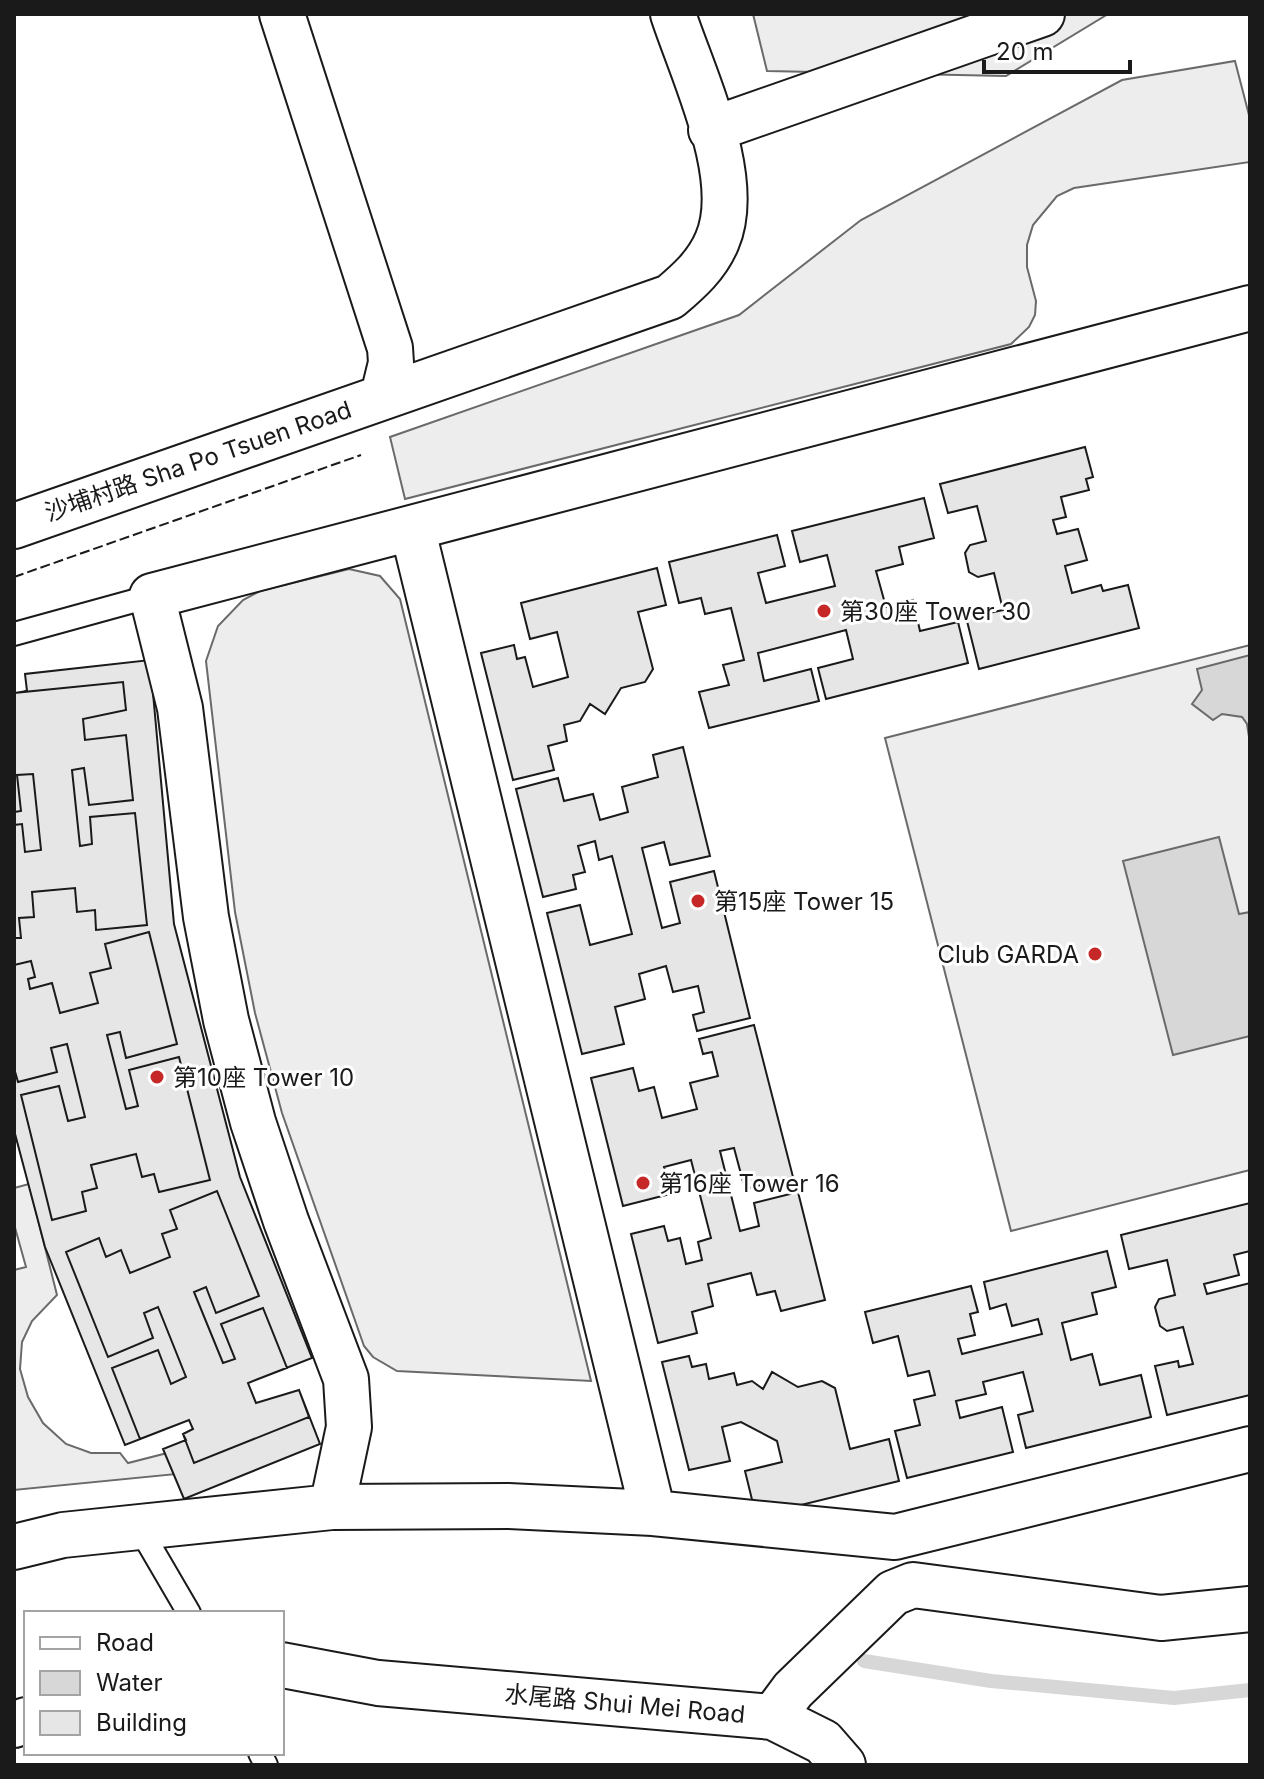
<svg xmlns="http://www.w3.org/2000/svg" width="1264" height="1779" font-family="Inter,'Noto Sans TC',sans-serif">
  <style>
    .built { fill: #ededed; stroke: #6a6a6a; stroke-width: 2 }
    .water { fill: #d7d7d7; stroke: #6a6a6a; stroke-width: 2 }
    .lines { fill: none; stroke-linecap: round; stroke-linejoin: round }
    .stream { stroke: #d7d7d7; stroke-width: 14 }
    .building { fill: #e6e6e6; stroke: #1a1a1a; stroke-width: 2 }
    .lane-casing { stroke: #1a1a1a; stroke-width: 26 }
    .street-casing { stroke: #1a1a1a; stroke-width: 48 }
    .lane { stroke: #fff; stroke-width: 22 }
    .street { stroke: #fff; stroke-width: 44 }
    .fence { stroke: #1a1a1a; stroke-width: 2; stroke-dasharray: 10 4; stroke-linecap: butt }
    .poi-dot { fill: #c62828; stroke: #fff; stroke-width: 3 }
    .labels { text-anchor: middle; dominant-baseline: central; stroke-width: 6; stroke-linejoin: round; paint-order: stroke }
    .street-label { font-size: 24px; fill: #1a1a1a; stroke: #fff }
    .poi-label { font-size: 24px; fill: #1a1a1a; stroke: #fff; text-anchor: start }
  </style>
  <rect width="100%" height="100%" fill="#fff"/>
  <!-- built -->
  <path class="built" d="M753 14H1108L1006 76 767 71Z
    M1235 61 1250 119V162L1074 188 1057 196 1033 225 1027 245V267L1036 301 1035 315 1029 327 1011 344 405 499 390 437 739 315 861 220 1122 80Z
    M349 569 380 576 400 599 591 1381 397 1371 373 1357 364 1346 282 1113 255 1013 235 912 206 661 218 626 243 600 260 591Z
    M1250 645V1170L1011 1231 885 738Z
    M29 1184 57 1295 32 1321 22 1342 20 1369 28 1397 43 1423 66 1444 91 1453H120L128 1463 179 1450 187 1473 14 1490V1270L26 1267 14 1224V1188Z"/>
  <!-- water -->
  <path class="water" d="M1250 655V743L1247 724 1242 717 1222 714 1213 720 1192 704 1202 690 1197 669Z
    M1219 837 1239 914 1250 912V1036L1173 1055 1123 861Z"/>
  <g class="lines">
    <!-- stream -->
    <path class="stream" d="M864 1661 991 1681 1174 1698 1250 1690"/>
  </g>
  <!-- building -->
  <path class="building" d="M1085 447 1093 477 1086 479 1089 490 1061 497 1066 517 1053 520 1057 534 1078 529 1087 560 1065 566 1072 593 1101 585 1103 591 1128 585 1139 628 979 669 965 613 987 607 989 613 1003 610 994 573 978 577 969 572 965 553 970 545 986 541 977 506 948 513 940 484Z
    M924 498 934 538 899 547 903 564 876 571 886 607 913 600 920 631 958 622 968 663 826 699 818 668 853 659 846 630 758 653 764 681 811 669 819 701 709 728 699 692 729 685 723 665 744 660 731 608 705 614 701 598 679 603 669 562 777 535 785 566 758 573 766 603 835 586 827 555 800 562 792 531Z
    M657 568 666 605 638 612 653 669 645 682 621 688 605 714 590 704 580 721 564 725 567 741 548 746 554 770 513 780 481 653 514 645 517 659 525 657 533 687 568 677 557 632 530 639 521 603Z
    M150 660 174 924 240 1177 312 1358 248 1383 256 1403 299 1390 320 1444 184 1499 163 1449 186 1440 183 1434 193 1429 189 1420 125 1445 45 1247 14 1130V693L27 691 25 674Z
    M123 682 126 710 83 719 85 740 126 735 133 800 89 805 84 768 72 770 80 846 92 844 90 817 135 813 147 925 96 930 95 910 77 912 75 888 32 892 34 917 19 918 21 938H14V825L22 824 25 852 41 850 33 774 17 775 21 811 14 812V693Z
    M683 747 710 856 670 865 664 842 642 848 662 928 680 923 670 882 714 871 750 1018 697 1031 693 1015 704 1012 698 986 673 992 666 966 639 974 645 999 615 1007 624 1044 582 1054 547 913 580 905 590 945 632 934 612 856 599 860 595 841 578 846 585 872 573 875 576 889 543 897 516 789 558 778 564 801 593 794 600 820 628 812 622 787 658 777 653 755Z
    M149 932 177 1044 126 1058 120 1032 107 1035 126 1109 138 1106 129 1070 179 1057 210 1180 159 1192 154 1174 142 1177 136 1154 91 1165 97 1188 82 1192 86 1211 52 1220 21 1095 59 1086 68 1121 85 1117 67 1044 51 1048 57 1072 18 1082 14 1068V965L31 961 35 977 28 979 30 989 52 983 60 1013 98 1003 90 973 111 968 105 944Z
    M754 1025 793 1177 745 1189 734 1148 720 1151 740 1231 759 1226 754 1203 798 1192 825 1300 781 1311 775 1291 757 1295 751 1273 708 1284 713 1306 692 1312 697 1333 658 1343 631 1234 664 1226 668 1241 680 1238 686 1264 702 1260 698 1242 711 1238 691 1160 664 1167 670 1194 623 1206 591 1078 633 1068 639 1091 654 1087 662 1118 697 1109 690 1083 718 1076 712 1052 703 1054 699 1039Z
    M217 1191 259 1296 216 1313 206 1287 194 1292 223 1363 235 1359 221 1324 263 1308 287 1368 248 1383 256 1403 299 1390 309 1417 194 1463 183 1434 193 1429 189 1420 140 1439 112 1368 158 1350 171 1384 186 1377 158 1307 144 1313 153 1338 108 1357 66 1252 99 1238 106 1257 121 1250 130 1273 170 1257 162 1234 177 1229 170 1210Z
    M1250 1203V1251L1234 1255 1239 1275 1204 1284 1207 1294 1250 1283V1395L1167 1415 1155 1366 1178 1361 1179 1367 1193 1364 1183 1327 1167 1331 1160 1326 1155 1307 1159 1299 1175 1295 1167 1260 1129 1269 1121 1235Z
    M1107 1251 1116 1287 1092 1293 1097 1314 1062 1323 1071 1360 1092 1354 1100 1385 1141 1375 1151 1417 1026 1448 1018 1415 1033 1411 1023 1372 983 1382 986 1394 956 1401 960 1418 1002 1407 1013 1452 907 1478 895 1431 920 1425 914 1400 935 1395 929 1371 908 1376 898 1336 873 1343 865 1312 971 1286 978 1312 970 1314 975 1335 958 1339 962 1354 1042 1334 1038 1319 1012 1326 1006 1304 990 1309 984 1282Z
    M689 1356 692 1367 706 1364 709 1379 734 1373 737 1385 752 1381 763 1389 772 1372 798 1387 822 1381 835 1388 850 1449 889 1439 899 1481 756 1516 745 1471 782 1462 777 1441 741 1422 722 1427 730 1461 689 1470 662 1362Z"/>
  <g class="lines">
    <defs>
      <path id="lane" d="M14 634 152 596
        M140 1529 189 1613
        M260 1753 266 1765"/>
      <path id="street" d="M282 14 390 348 391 363 383 396
        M711 130 1042 14
        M14 526 670 297C689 281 707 265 717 241 744 179 693 75 673 14
        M413 531 653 1513
        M332 1507 349 1427 346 1379 286 1221 253 1122 226 1020 206 917 180 708 152 596 1250 308
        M14 1547 63 1535 332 1507 508 1506 653 1513 895 1537 1250 1449
        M282 1665 378 1683 773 1717 823 1742 843 1765
        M773 1717 793 1690 893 1593 913 1585 1161 1618 1250 1609
        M14 1725 26 1720"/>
    </defs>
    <!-- lane casing -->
    <use href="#lane" class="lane-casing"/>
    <!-- street casing -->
    <use href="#street" class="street-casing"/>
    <!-- lane -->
    <use href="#lane" class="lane"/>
    <!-- street -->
    <use href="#street" class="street"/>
    <!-- fence -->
    <path class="fence" d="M14 577 361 455"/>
  </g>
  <!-- markers -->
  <g class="poi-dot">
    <circle cx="824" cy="611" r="8"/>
    <circle cx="698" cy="901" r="8"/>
    <circle cx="1095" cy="954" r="8"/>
    <circle cx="157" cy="1077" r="8"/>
    <circle cx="643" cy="1183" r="8"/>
  </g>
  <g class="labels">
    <!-- street labels -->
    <g class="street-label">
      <text transform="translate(198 461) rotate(-19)">沙埔村路 Sha Po Tsuen Road</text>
      <text transform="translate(625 1704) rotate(5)">水尾路 Shui Mei Road</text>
    </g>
    <!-- poi labels -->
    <g class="poi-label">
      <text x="840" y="611">第30座 Tower 30</text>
      <text x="714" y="901">第15座 Tower 15</text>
      <text x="1079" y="954" text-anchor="end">Club GARDA</text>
      <text x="173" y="1077">第10座 Tower 10</text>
      <text x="659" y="1183">第16座 Tower 16</text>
    </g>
  </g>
  <!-- border -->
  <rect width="1264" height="1779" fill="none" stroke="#1a1a1a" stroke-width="32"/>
  <!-- legend -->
  <rect x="24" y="1611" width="260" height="144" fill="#ffffff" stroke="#a3a3a3" stroke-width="2"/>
  <rect x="40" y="1637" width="40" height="12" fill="#ffffff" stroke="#a3a3a3" stroke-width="2"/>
  <text x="96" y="1651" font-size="24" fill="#1a1a1a">Road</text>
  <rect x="40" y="1671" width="40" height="24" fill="#d7d7d7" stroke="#a3a3a3" stroke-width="2"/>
  <text x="96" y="1691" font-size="24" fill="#1a1a1a">Water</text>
  <rect x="40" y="1711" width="40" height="24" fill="#e6e6e6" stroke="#a3a3a3" stroke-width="2"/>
  <text x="96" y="1731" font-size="24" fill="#1a1a1a">Building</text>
  <!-- scale -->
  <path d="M984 60v12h146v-12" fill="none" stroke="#1a1a1a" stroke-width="4"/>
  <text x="996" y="60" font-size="24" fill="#1a1a1a" stroke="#ffffff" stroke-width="6" paint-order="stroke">20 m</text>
</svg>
